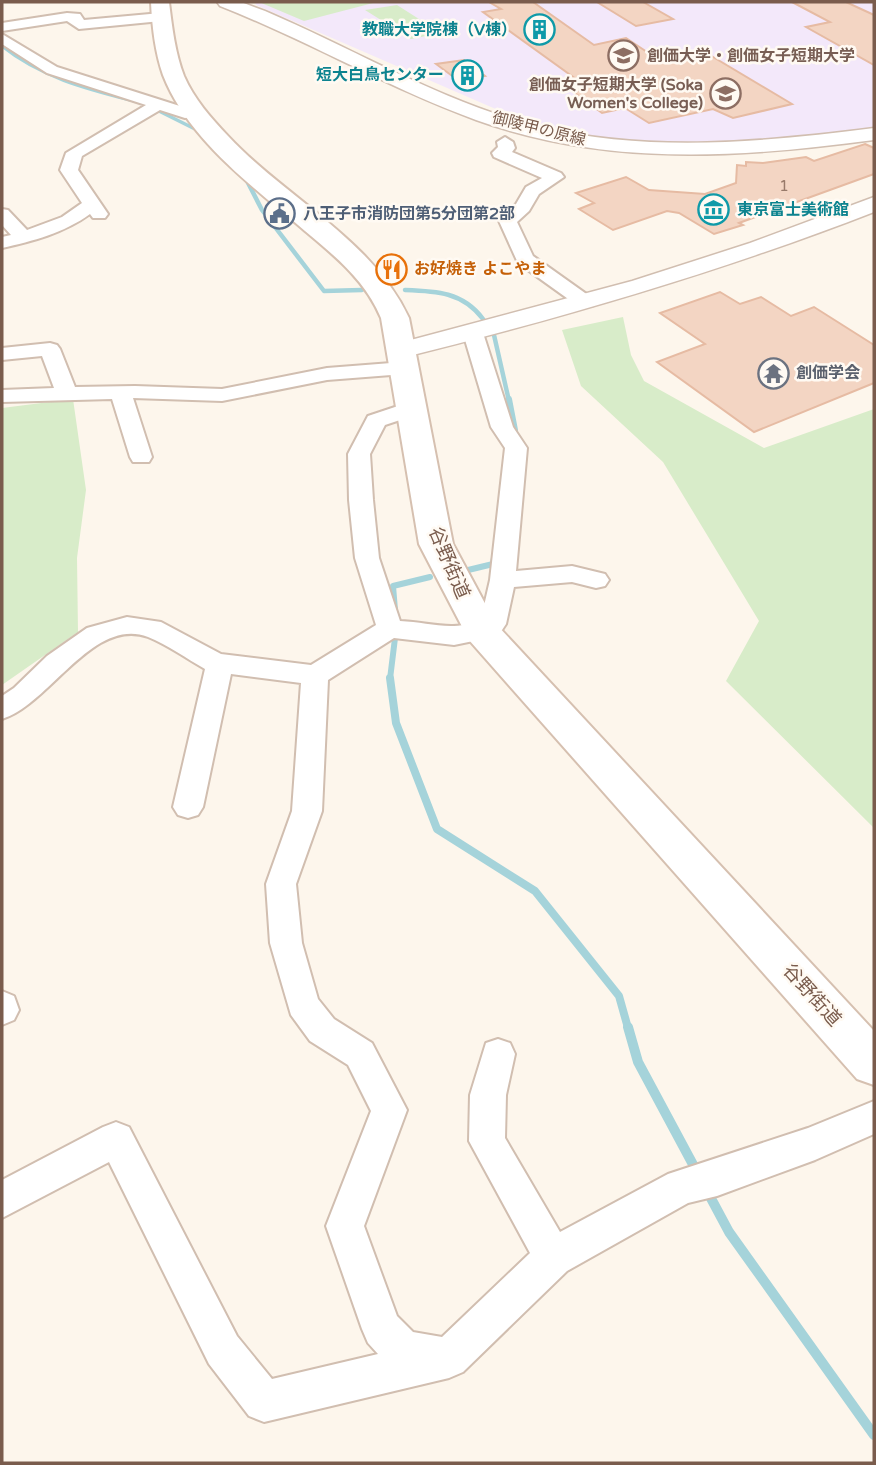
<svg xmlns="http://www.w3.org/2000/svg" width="876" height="1465" font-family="'Varela Round','Noto Sans JP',sans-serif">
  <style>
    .education { fill: #f3e8fa }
    .green { fill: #d8ecc9 }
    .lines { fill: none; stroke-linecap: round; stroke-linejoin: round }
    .stream-far4 { stroke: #a5d3da; stroke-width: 3.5 }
    .stream-far3 { stroke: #a5d3da; stroke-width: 4.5 }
    .stream-far2 { stroke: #a5d3da; stroke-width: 6 }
    .stream-far1 { stroke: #a5d3da; stroke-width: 8 }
    .stream { stroke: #a5d3da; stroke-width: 10 }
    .building { fill: #f3d5c3; stroke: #e6bba3; stroke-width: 2 }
    .minor-casing { stroke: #d1beb0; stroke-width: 4 }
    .tertiary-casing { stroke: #d1beb0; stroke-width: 3 }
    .secondary-casing { stroke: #d6c0b0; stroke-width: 4 }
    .minor { fill: #fff; fill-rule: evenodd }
    .tertiary { fill: #fff; fill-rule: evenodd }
    .secondary { fill: #fff; fill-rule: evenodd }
    .labels { text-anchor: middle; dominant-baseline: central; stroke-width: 5; stroke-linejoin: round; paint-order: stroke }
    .far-culture-label { font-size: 16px; font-weight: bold; fill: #0d838f; stroke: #fffaf3; text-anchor: end }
    .far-education-label { font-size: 16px; font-weight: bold; fill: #785e54; stroke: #fffaf3; text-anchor: start }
    .far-street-label { font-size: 16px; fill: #7a5c4d; stroke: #fffaf3 }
    .number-label { font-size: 16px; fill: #987a6a }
    .far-service-label { font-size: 16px; font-weight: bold; fill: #4e5e75; stroke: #fffaf3; text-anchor: start }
    .far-food-label { font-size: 16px; font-weight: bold; fill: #c56008; stroke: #fffaf3; text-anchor: start }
    .far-worship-label { font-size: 16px; font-weight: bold; fill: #5b616d; stroke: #fffaf3; text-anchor: start }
    .street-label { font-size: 19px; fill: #7a5c4d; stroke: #fffaf3 }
  </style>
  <rect width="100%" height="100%" fill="#fdf6ec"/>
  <!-- education -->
  <path class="education" d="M255 2H874V127L752 143 673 144 619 140 571 132 525 121 491 107 256 5Z"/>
  <!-- green -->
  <path class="green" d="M259 2H377L304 21Z
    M397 5 441 33 411 39 365 10Z
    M623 317 631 355 644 381 764 448 874 409V828L726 681 759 621 663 462 581 386 562 330Z
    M73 399 86 490 77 558 78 632 2 685V408Z"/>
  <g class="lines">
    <!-- stream-far4 -->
    <path class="stream-far4" d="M2 46C43 79 92 90 142 103
      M153 108 201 132
      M244 175 246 178"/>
    <!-- stream-far3 -->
    <path class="stream-far3" d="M245 177 262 210 324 291 362 290
      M405 290C436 291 463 292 483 319
      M494 335 509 401"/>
    <!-- stream-far2 -->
    <path class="stream-far2" d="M509 399 515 430 512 436
      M464 571 493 564 494 558
      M395 610 393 586 430 577
      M390 679 395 638"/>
    <!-- stream-far1 -->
    <path class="stream-far1" d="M390 678 396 723 437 829 535 891 619 996 628 1028"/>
    <!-- stream -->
    <path class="stream" d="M628 1027 638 1062 697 1172
      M706 1189 729 1232 874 1435"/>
  </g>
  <!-- building -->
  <path class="building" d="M489 2H533L594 45 626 38 659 60 703 51 792 104 733 118 713 109 649 123 625 108 602 113 571 90 587 87 483 12 501 9Z
    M597 2H643L673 19 636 26Z
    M792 2H846L874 15V65L806 27 830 22Z
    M464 60 485 76 459 81 436 64Z
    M865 144 874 148V174L739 223 743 225 714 234 679 213 667 211 613 230 579 209 594 203 576 193 626 177 649 190 705 194 736 183 737 165 746 166V162L763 163 806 157 814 161Z
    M720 292 740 304 761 297 791 316 814 307 874 345V383L754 432 657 362 705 344 660 313Z"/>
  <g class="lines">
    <defs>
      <path id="minor" d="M67 13 80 14 84 20 161 13 168 17 161 21 79 29 67 21 2 31V23Z
        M2 34 57 67 186 108 201 110 203 113 201 116 185 118 160 110 82 156 78 170 108 214 105 218H93L90 214C64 233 33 241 2 248V237L11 235 2 225V209L8 210 27 230 62 217 82 203 60 170 66 153 146 105 47 73 2 44Z
        M505 137 513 142 515 148 512 152 561 173 564 177 539 194 529 211 517 222 533 256 592 298 595 302 592 306H578L518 263 499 221 516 204 526 187 542 178 494 157 492 153 498 147 497 142Z
        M473 327 480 329 483 333 513 427 527 448 516 571 572 566 605 574 609 580 605 586 596 588 572 582 514 587 506 624 502 630 488 638 454 645 394 638 328 680 322 811 296 884 302 943 318 999 334 1019 372 1043 407 1110 364 1226 397 1316 413 1332 442 1337 530 1253 469 1141 470 1095 486 1043 498 1039 510 1043 515 1054 506 1095 505 1138 560 1232 668 1174 808 1128 874 1101V1134L815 1160 717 1196 688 1203 567 1271 463 1372 449 1378 264 1422 249 1416 209 1364 109 1162 2 1218V1180L103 1127 116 1122 129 1127 237 1336 272 1379 378 1354 368 1343 362 1329 326 1226 371 1111 348 1065 310 1041 291 1015 270 943 266 884 292 811 301 683 231 674 203 807 198 815 188 818 178 815 173 807 205 669C187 659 168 645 148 637 93 616 49 705 2 719V696L14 688 47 656 87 628 127 617 161 622 221 654 311 665 376 625 355 558 349 500 348 454 368 416 410 402 418 404 421 409 418 414 385 425 370 454 373 500 379 558 400 621C429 622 454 633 481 619L490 580 505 448 491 427 463 333 466 329Z
        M50 343 57 345 60 349 75 387 135 386 222 389 327 368 404 362 411 364 414 368 411 372 404 374 327 380 222 401 133 398 152 457 149 462H133L130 457 112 399 2 402V390L54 388 42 356 2 360V348Z
        M2 991 14 996 19 1010 14 1020 2 1025Z"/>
      <path id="tertiary" d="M217 2H241L265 11C356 50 444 103 540 127 651 153 763 142 874 128V140C740 158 606 167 476 120 388 88 307 40 220 6Z
        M874 197V212C720 272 562 318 401 358L392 355 388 350 392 345 632 281 750 243Z"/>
      <path id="secondary" d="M151 2H169C172 26 175 53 184 76 194 99 211 118 228 136 286 198 372 239 409 318L453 544 496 624 874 1031V1085L857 1079 469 640 419 544 381 318C365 280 336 257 305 231 255 188 188 140 163 75 155 52 152 26 151 2Z"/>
    </defs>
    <!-- minor casing -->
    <use href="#minor" class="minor-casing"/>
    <!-- tertiary casing -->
    <use href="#tertiary" class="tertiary-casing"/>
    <!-- secondary casing -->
    <use href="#secondary" class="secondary-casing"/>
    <!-- minor -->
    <use href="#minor" class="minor"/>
    <!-- tertiary -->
    <use href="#tertiary" class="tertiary"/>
    <!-- secondary -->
    <use href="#secondary" class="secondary"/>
  </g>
  <!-- icons -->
  <defs>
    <symbol id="building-ring" viewBox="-11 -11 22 22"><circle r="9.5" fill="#fffaf3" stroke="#0f9aa8" stroke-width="1.5"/><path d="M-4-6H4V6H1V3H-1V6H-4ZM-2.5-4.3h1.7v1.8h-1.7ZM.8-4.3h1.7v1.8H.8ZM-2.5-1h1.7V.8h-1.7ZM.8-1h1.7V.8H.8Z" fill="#0f9aa8"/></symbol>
    <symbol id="university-ring" viewBox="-11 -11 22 22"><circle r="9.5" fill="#fffaf3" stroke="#8d6e63" stroke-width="1.5"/><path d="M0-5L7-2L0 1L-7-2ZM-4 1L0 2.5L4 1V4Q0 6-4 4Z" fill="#8d6e63"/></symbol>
    <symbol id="museum-ring" viewBox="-11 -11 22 22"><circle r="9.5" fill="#fffaf3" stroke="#0f9aa8" stroke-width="1.5"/><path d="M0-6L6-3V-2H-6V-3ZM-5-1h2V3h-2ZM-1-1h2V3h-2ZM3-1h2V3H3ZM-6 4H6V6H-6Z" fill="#0f9aa8"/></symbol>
    <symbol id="civic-ring" viewBox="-11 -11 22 22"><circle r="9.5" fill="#fffaf3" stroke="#5c6f8a" stroke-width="1.5"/><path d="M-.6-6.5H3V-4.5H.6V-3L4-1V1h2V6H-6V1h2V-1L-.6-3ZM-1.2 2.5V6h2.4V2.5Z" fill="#5c6f8a"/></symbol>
    <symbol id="restaurant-ring" viewBox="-11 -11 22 22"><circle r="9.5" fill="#fffaf3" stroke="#e8710a" stroke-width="1.5"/><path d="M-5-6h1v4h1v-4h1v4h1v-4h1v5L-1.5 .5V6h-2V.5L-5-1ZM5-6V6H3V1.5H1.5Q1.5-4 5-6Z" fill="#e8710a"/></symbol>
    <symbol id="temple-ring" viewBox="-11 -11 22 22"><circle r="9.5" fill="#fffaf3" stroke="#6b7280" stroke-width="1.5"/><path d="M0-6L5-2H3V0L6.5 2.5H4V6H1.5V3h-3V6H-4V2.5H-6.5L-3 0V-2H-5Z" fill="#6b7280"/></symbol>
  </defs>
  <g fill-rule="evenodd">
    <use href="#building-ring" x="522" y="12" width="35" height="35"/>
    <use href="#university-ring" x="606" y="38" width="35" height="35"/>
    <use href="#building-ring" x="450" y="58" width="35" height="35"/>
    <use href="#university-ring" x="708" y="76" width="35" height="35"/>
    <use href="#museum-ring" x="696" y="192" width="35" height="35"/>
    <use href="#civic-ring" x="262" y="196" width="35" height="35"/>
    <use href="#restaurant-ring" x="374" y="252" width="35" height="35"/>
    <use href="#temple-ring" x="756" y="356" width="35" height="35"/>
  </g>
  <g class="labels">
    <!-- far-culture labels -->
    <g class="far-culture-label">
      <text x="517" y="30">教職大学院棟（V棟）</text>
      <text x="444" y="75">短大白鳥センター</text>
      <text x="737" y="210" text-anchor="start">東京富士美術館</text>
    </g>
    <!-- far-education labels -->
    <g class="far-education-label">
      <text x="647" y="56">創価大学・創価女子短期大学</text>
      <text x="703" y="85" text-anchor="end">創価女子短期大学 (Soka<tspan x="703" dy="18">Women's College)</tspan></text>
    </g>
    <!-- far-street labels -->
    <g class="far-street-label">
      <text transform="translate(539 129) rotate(14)">御陵甲の原線</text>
    </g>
    <!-- number labels -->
    <g class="number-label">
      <text x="784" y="186">1</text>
    </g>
    <!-- far-service labels -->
    <g class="far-service-label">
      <text x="303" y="214">八王子市消防団第5分団第2部</text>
    </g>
    <!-- far-food labels -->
    <g class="far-food-label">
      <text x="414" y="269">お好焼き よこやま</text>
    </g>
    <!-- far-worship labels -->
    <g class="far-worship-label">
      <text x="796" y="373">創価学会</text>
    </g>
    <!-- street labels -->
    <g class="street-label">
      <text transform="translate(449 563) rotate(67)">谷野街道</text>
      <text transform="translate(812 995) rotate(48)">谷野街道</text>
    </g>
  </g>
  <!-- border -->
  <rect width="876" height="1465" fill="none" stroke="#7a5c4d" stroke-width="7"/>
</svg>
